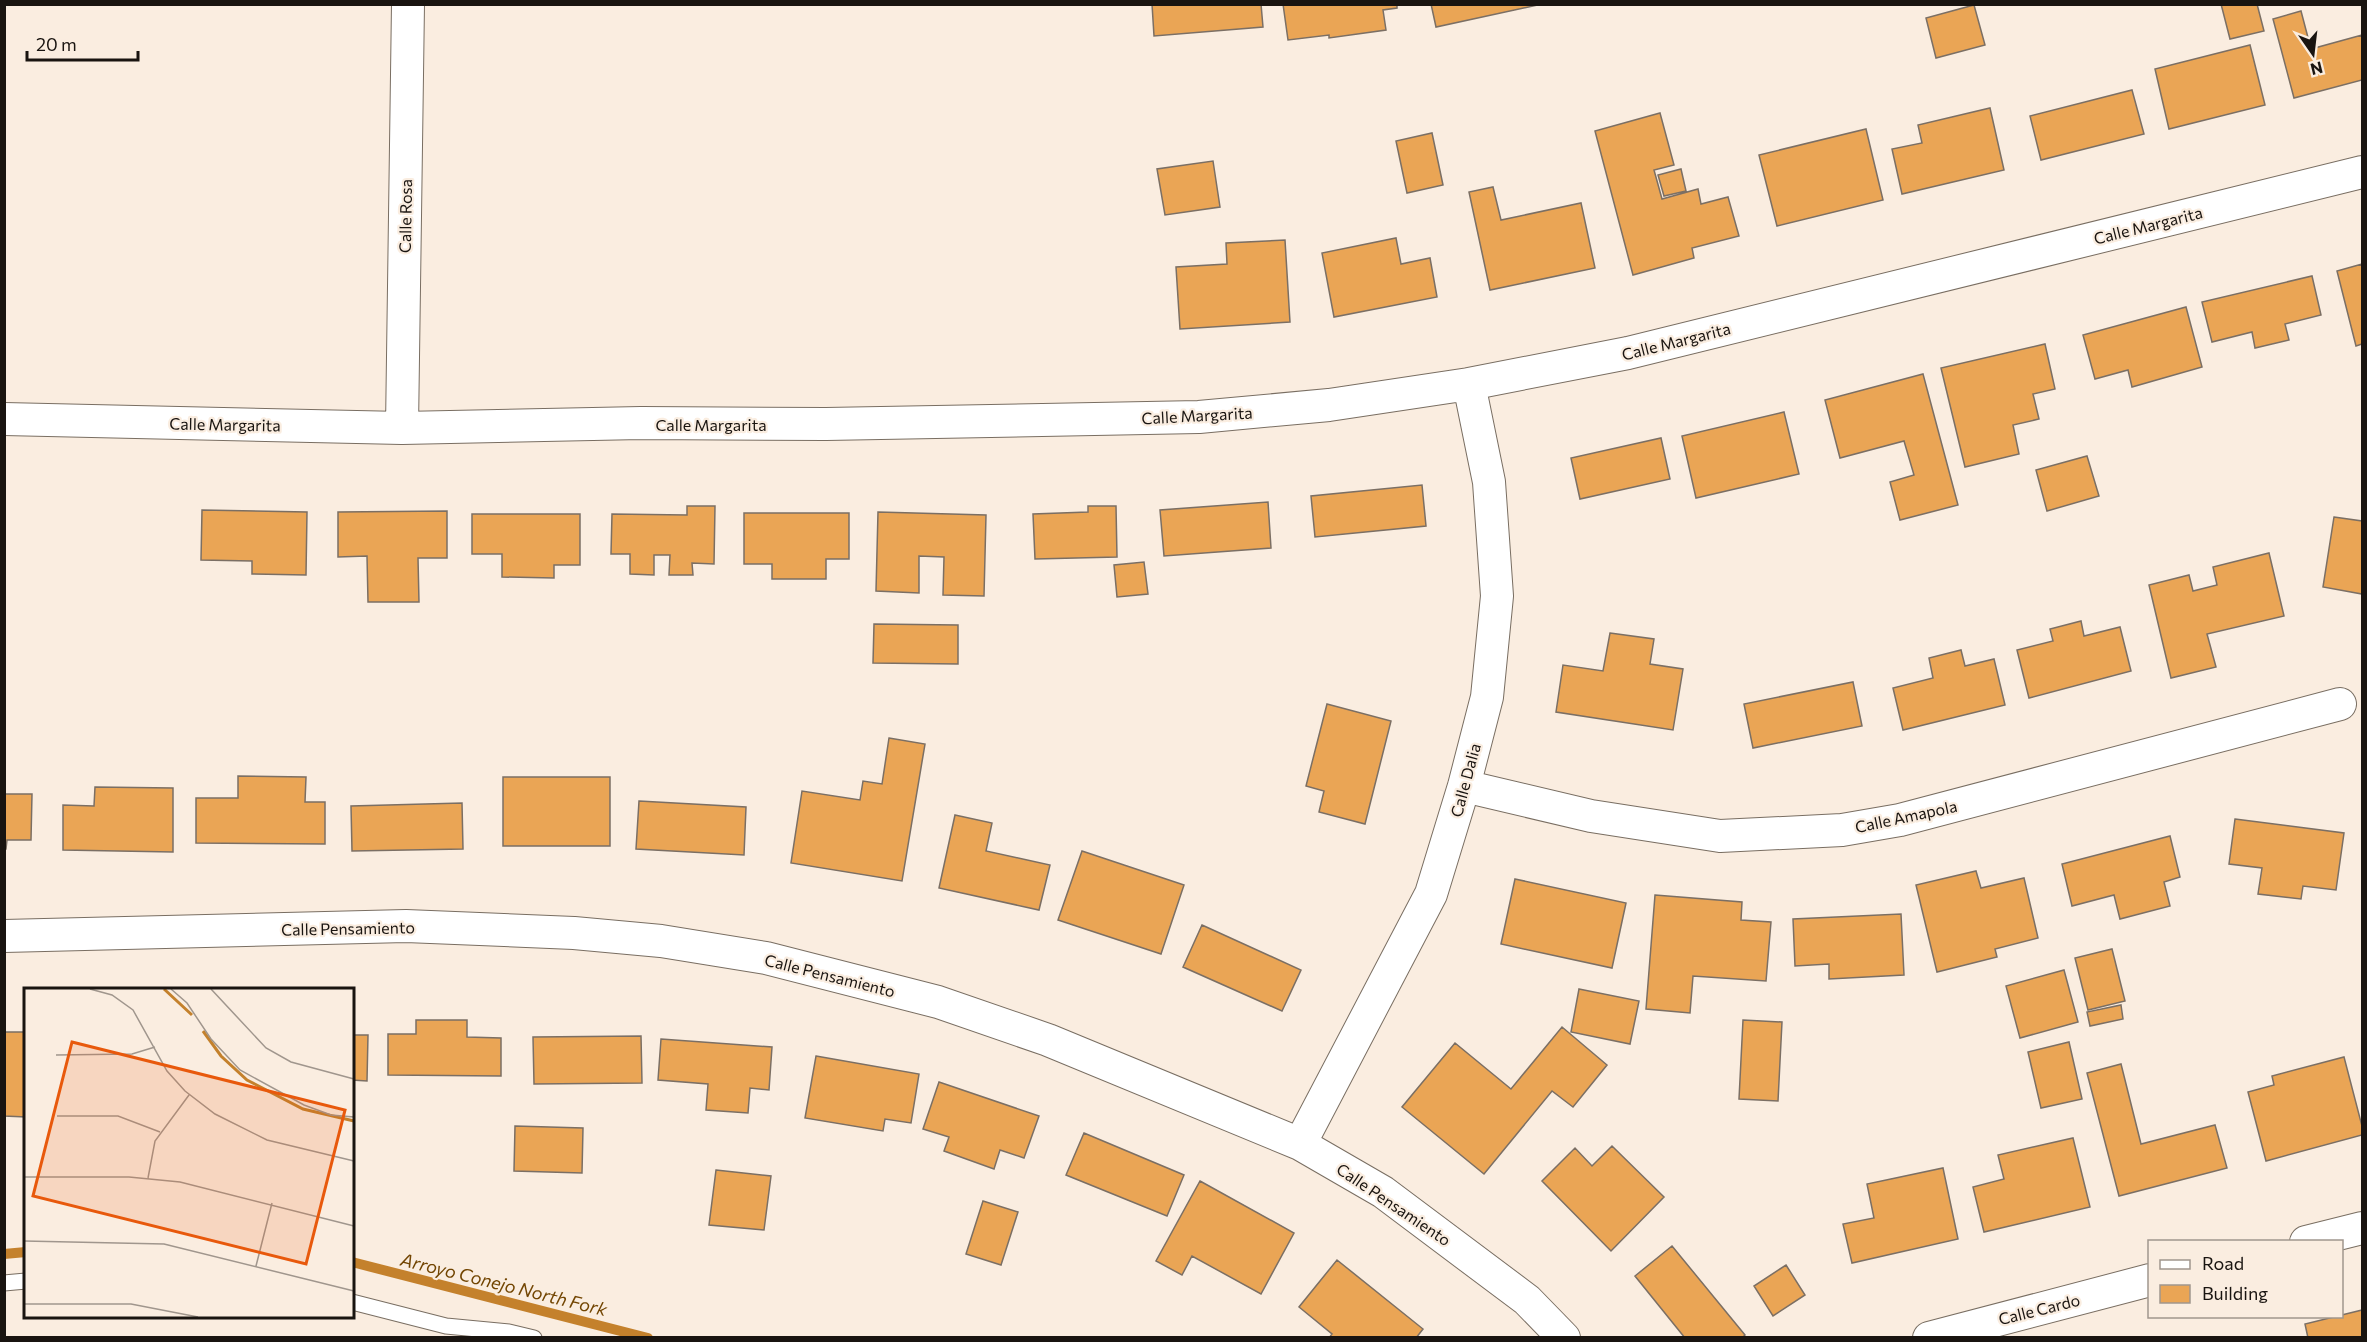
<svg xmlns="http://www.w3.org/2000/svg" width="2367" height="1342" font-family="Commissioner,sans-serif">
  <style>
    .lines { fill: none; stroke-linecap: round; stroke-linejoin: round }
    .stream { stroke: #c4812c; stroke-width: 10 }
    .building { fill: #eaa555; stroke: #7b6f64; stroke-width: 1.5 }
    .lane-casing { stroke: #796e62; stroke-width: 17 }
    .street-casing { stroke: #796e62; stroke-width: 34 }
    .lane { stroke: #fff; stroke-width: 15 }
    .street { stroke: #fff; stroke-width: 32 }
    .labels { text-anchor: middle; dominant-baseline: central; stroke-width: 4.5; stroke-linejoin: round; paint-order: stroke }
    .street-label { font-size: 16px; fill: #191410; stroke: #faede0 }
    .water-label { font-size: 18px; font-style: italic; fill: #724502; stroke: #faede0 }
    .inset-river { fill: none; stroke: #c4812c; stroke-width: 3 }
    .inset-road { fill: none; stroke: #a0968d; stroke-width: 1.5 }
    .view { fill: #e8590c; fill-opacity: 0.15; stroke: #e8590c; stroke-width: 3 }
    .inset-edge { fill: none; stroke: #191410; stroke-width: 3 }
  </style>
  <rect width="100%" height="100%" fill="#faede0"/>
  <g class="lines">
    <!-- stream -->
    <path class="stream" d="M4 1254 26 1252
      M352 1262 648 1338"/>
  </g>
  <!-- building -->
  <path class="building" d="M1152 4H1261L1263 27 1154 36Z
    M1283 4H1397V8L1383 10 1386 30 1329 38V35L1288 40Z
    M1431 4H1538V5L1436 27Z
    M2221 4H2257L2264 31 2230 39Z
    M1974 5 1985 45 1936 58 1926 18Z
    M2301 11 2311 49 2362 35V80L2294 98 2273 19Z
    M2250 45 2265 105 2169 129 2155 69Z
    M2132 90 2144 134 2041 160 2030 116Z
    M1990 108 2004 170 1902 194 1892 149 1922 143 1918 125Z
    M1660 113 1674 165 1654 170 1662 199 1698 189 1701 204 1728 197 1739 236 1692 248 1694 258 1633 275 1595 131Z
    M1866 129 1883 200 1777 226 1759 155Z
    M1432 133 1443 185 1407 193 1396 141Z
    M1213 161 1220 207 1165 215 1157 169Z
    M1681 169 1686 191 1664 196 1658 175Z
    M1493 187 1501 220 1581 203 1595 268 1490 290 1469 192Z
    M1396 238 1401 264 1430 258 1437 297 1334 317 1322 253Z
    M1285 240 1290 322 1180 329 1176 267 1227 264 1226 243Z
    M2362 264V344L2356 346 2337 271Z
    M2312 276 2321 315 2285 324 2289 340 2255 348 2252 332 2212 342 2202 302Z
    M2186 307 2202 367 2132 387 2128 370 2095 379 2083 335Z
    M2045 344 2055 389 2033 394 2039 419 2013 425 2019 454 1965 467 1941 368Z
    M1923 374 1958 505 1900 520 1890 482 1914 475 1904 441 1840 458 1825 400Z
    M1784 412 1799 474 1696 498 1682 436Z
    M1661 438 1670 479 1580 499 1571 458Z
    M2087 456 2099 496 2047 511 2036 470Z
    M1422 485 1426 526 1315 537 1311 496Z
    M1268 502 1271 548 1164 556 1160 510Z
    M687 506H715L714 564 692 563 693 575H669L670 555H654V575L630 574V554H611L612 514 687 515Z
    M1088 506H1116L1117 557 1035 559 1033 514 1088 512Z
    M202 510 307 512 306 575 252 574V561L201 560Z
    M447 511V558H418L419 602H368L367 556 338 557V512Z
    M878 512 986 515 984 596 943 595 944 557 919 556V593L876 591Z
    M744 513H849V559H826V579H772V564H744Z
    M472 514H580V565H554V578L502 577V554H472Z
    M2334 517 2362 521V594L2323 587Z
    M2269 553 2284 616 2207 634 2216 667 2171 678 2149 585 2189 575 2193 591 2217 585 2213 567Z
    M1144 562 1148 594 1117 597 1114 565Z
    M2081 621 2084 636 2120 627 2131 671 2029 698 2017 650 2053 641 2050 629Z
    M874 624 958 625V664L873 663Z
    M1610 633 1654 639 1650 664 1683 669 1673 730 1556 712 1563 665 1603 671Z
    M1961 650 1965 666 1994 659 2005 705 1903 730 1893 688 1933 678 1929 658Z
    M1853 682 1862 726 1753 748 1744 704Z
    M1327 704 1391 721 1365 824 1319 812 1324 791 1306 786Z
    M889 738 925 744 902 881 791 863 802 791 860 800 863 781 882 784Z
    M238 776 306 777 305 802H325V844L196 843V798H238Z
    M503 777H610V846H503Z
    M95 787 173 788V852L63 850V805L94 806Z
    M4 794H32L31 840H7L6 849H4Z
    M639 801 746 807 744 855 636 849Z
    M462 803 463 849 352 851 351 806Z
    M955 815 992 823 986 851 1050 865 1039 910 939 888Z
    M2235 819 2344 833 2336 890 2303 886 2301 899 2258 894 2262 868 2229 864Z
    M2170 836 2180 877 2164 882 2170 906 2120 919 2114 895 2072 906 2062 864Z
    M1082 851 1184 885 1161 954 1058 920Z
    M1976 871 1981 888 2024 878 2038 938 1995 949 1997 957 1937 972 1916 885Z
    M1515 879 1626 903 1612 968 1501 944Z
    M1655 895 1742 902 1741 920 1771 922 1766 981 1693 976 1690 1013 1646 1009Z
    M1901 914 1904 975 1829 979V964L1795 966 1793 919Z
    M1202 925 1301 970 1282 1011 1183 967Z
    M2112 949 2125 1001 2088 1010 2075 958Z
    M2064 970 2078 1022 2020 1038 2006 986Z
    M1579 989 1639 1001 1630 1044 1571 1032Z
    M2121 1005 2123 1019 2090 1026 2087 1012Z
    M416 1020H467V1037L501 1038V1076L388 1075V1034H416Z
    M1743 1020 1782 1022 1778 1101 1739 1099Z
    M1562 1027 1607 1065 1573 1107 1552 1091 1484 1174 1402 1107 1455 1043 1511 1089Z
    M4 1032H26V1117L4 1116Z
    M352 1035H368L367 1081 352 1080Z
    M641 1036 642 1083 534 1084 533 1037Z
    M661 1039 772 1047 769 1090 750 1088 748 1113 706 1110 708 1084 658 1080Z
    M2069 1042 2082 1099 2041 1108 2028 1052Z
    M816 1056 919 1074 911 1123 885 1119 883 1131 805 1118Z
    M2344 1057 2362 1126V1135L2266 1161 2248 1092 2274 1085 2272 1076Z
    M2121 1064 2141 1144 2215 1125 2227 1168 2119 1196 2087 1073Z
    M939 1082 1039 1116 1024 1158 1000 1150 994 1169 944 1151 949 1137 923 1129Z
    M515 1126 583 1128 582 1173 514 1171Z
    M1084 1133 1184 1175 1167 1216 1066 1175Z
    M2073 1138 2090 1207 1984 1232 1973 1187 2004 1179 1998 1155Z
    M1612 1146 1664 1197 1611 1251 1542 1181 1575 1148 1592 1166Z
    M1943 1168 1958 1239 1852 1263 1843 1224 1874 1218 1867 1184Z
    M716 1170 771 1176 764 1230 709 1225Z
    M1200 1181 1294 1233 1261 1294 1192 1256 1182 1275 1156 1261Z
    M983 1201 1018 1212 1001 1265 966 1254Z
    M1672 1246 1745 1335 1742 1338H1685L1635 1276Z
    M1337 1260 1423 1329 1416 1338H1329L1332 1334 1299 1307Z
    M1786 1265 1805 1295 1773 1316 1754 1286Z
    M2362 1310V1338H2308L2305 1324Z"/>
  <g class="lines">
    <defs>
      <path id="lane" d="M4 1283 26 1281
        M352 1302 446 1326 509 1332 534 1338"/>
      <path id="street" d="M4 419 402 428 641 423 826 424 1199 417 1329 405 1469 384 1628 353 2362 172
        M402 428 408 4
        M1464 786 1591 816 1720 836 1842 830 1900 820 2340 704
        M4 936 406 926 574 933 661 941 766 958 938 1002 1048 1040 1300 1144 1383 1192 1527 1300 1564 1338
        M1300 1144 1431 894 1464 786 1487 697 1497 596 1489 482 1469 384
        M2306 1242 2362 1228
        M1929 1338 2150 1280"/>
    </defs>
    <!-- lane casing -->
    <use href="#lane" class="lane-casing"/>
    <!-- street casing -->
    <use href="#street" class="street-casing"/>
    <!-- lane -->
    <use href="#lane" class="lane"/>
    <!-- street -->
    <use href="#street" class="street"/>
  </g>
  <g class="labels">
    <!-- street labels -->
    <g class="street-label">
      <text transform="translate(405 216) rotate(-89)">Calle Rosa</text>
      <text transform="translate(2148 225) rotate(-14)">Calle Margarita</text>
      <text transform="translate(1676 341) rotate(-14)">Calle Margarita</text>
      <text transform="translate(1197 415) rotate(-3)">Calle Margarita</text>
      <text transform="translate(225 424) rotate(1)">Calle Margarita</text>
      <text x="711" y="424">Calle Margarita</text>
      <text transform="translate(1465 780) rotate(-75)">Calle Dalia</text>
      <text transform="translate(1906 816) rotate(-12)">Calle Amapola</text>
      <text transform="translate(348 928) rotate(-1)">Calle Pensamiento</text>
      <text transform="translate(830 975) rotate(14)">Calle Pensamiento</text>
      <text transform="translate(1394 1204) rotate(34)">Calle Pensamiento</text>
      <text transform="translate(2039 1309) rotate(-14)">Calle Cardo</text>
    </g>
    <!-- water labels -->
    <g class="water-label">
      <text transform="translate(504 1284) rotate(14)">Arroyo Conejo North Fork</text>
    </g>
  </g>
  <!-- overview -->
  <g transform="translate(24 988)">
    <rect width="330" height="330" fill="#faede0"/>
    <path class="inset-river" d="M140 1 168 27M179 43 197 68 223 92 279 121 330 133"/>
    <path class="inset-road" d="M66 1 88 7 109 22 143 83 161 103 191 126 243 152 330 173M147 1 163 15 187 51 216 82 280 117 307 127 330 129M187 1 242 60 267 74 330 91M32 67 108 66 131 59M33 128H94L136 144M0 189H105L156 194 330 238M124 190 131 153 165 107M0 253 140 256 330 303M232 278 248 215M0 316H107L174 329"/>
    <path class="view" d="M48 54 321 122 282 276 9 208Z"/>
    <rect width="330" height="330" class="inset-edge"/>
  </g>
  <!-- border -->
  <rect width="2367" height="1342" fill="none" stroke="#191410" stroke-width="12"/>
  <!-- legend -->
  <rect x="2148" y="1240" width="195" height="78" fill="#faede0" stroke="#a0968d" stroke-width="1.5"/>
  <rect x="2160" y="1260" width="30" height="9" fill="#ffffff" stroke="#a0968d" stroke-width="1.5"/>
  <text x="2202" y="1270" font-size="18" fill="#191410">Road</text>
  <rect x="2160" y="1285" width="30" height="18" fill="#eaa555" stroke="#a0968d" stroke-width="1.5"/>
  <text x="2202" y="1300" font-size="18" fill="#191410">Building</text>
  <!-- north arrow -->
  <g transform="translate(2313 54) rotate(166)" stroke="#faede0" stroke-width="4.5" paint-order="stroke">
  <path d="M0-4.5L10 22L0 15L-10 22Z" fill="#191410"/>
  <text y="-9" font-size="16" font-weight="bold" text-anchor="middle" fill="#191410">N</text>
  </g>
  <!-- scale -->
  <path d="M27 51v9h111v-9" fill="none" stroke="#191410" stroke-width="3"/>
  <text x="36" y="51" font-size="18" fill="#191410" stroke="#faede0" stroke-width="4.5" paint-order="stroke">20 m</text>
</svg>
